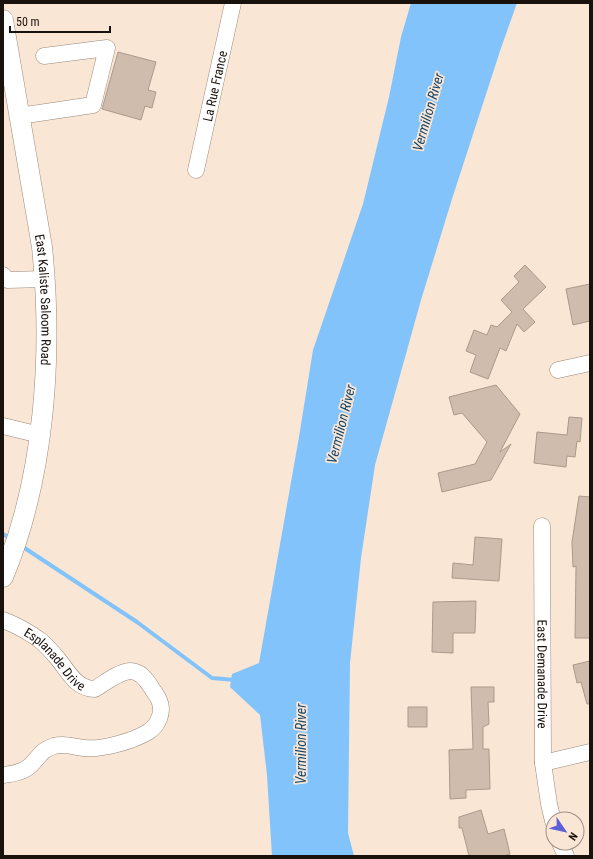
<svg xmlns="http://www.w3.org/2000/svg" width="593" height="859" font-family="'Roboto Condensed',sans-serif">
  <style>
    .water { fill: #81c3fa }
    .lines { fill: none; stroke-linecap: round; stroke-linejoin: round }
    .stream { stroke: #81c3fa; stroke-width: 4 }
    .building { fill: #cfbcac; stroke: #ab9989 }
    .minor-casing { stroke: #9a8879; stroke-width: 17 }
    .major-casing { stroke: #9a8879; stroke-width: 21 }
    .minor { stroke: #fff; stroke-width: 16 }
    .major { stroke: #fff; stroke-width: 20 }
    .labels { text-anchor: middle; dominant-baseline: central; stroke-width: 3.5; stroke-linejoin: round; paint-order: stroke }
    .street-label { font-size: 13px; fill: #18110c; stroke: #fae6d5 }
    .water-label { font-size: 14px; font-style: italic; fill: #16466a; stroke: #fae6d5 }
  </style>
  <rect width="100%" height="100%" fill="#fae6d5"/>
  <!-- water -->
  <path class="water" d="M411 3H517L501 48 452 199 421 300 375 465 361 558 350 663 348 833 354 856H272L267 775 260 715 230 687 232 674 259 663 299 437 313 350 363 204 389 97 401 37Z"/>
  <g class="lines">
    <!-- stream -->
    <path class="stream" d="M3 534 11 539
      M20 545 137 622 212 678 235 680"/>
  </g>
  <!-- building -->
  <path class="building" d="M118 52 156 62 148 90 156 92 152 108 145 106 141 120 102 109Z
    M525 265 546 287 523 309 535 322 524 332 517 324 506 351 500 348 488 379 470 372 476 355 466 351 474 330 487 335 491 325 497 327 512 312 501 300 519 282 514 276Z
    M590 284V321L573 325 566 289Z
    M496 385 520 414 500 452 511 444 491 480 442 492 438 473 475 464 487 442 462 413 454 415 449 397Z
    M569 417 582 418 580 442 577 441 575 457 567 456 566 467 534 463 537 432 567 435Z
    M579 496 590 497V638H575L576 566 573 567 572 542Z
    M475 537 502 539 499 581 452 578 453 563 473 565Z
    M476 601 475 633H453V653L432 652 433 602Z
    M590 661V704H587L581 682 577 683 573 665Z
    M471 687H494V702H488L489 724 483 727V749H489L490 789 466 790V798L450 799 449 750 473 749Z
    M408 707H427V727H408Z
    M481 810 488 834 504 829 510 854 504 856H469L462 828H459V817Z"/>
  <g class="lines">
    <defs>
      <g id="minor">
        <path d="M19 116 93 105 107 48 44 56"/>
        <path id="s1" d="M196 170 233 3"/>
        <path d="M3 275 7 280 45 279"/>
        <path d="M558 370 590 363"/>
        <path d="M3 426 40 435"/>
        <path id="s2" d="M542 526 543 763 549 804 553 821"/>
        <path id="s3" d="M3 620C16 625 29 632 41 641 47 646 53 653 58 659 68 671 76 689 95 689 105 683 118 672 130 671 140 671 146 679 151 687 153 691 157 695 159 700 164 711 159 725 148 732 133 741 102 750 84 748 74 747 65 743 54 746 41 750 40 756 31 765 24 772 13 774 3 775"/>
        <path d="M543 763 590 752"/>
        <path d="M560 843 566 856"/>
      </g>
      <g id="major">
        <path id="s4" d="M3 20 42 247C53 354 45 477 3 577"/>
      </g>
    </defs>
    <!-- minor casing -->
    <use href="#minor" class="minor-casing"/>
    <!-- major casing -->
    <use href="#major" class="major-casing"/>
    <!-- minor -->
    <use href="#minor" class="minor"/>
    <!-- major -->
    <use href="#major" class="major"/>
  </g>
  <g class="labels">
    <!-- street labels -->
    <g class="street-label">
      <text stroke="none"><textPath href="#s1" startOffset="86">La Rue France</textPath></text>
      <text stroke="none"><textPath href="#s4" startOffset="283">East Kaliste Saloom Road</textPath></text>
      <text stroke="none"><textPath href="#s3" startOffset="66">Esplanade Drive</textPath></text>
      <text stroke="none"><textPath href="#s2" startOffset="148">East Demanade Drive</textPath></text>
    </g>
    <!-- water labels -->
    <g class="water-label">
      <text transform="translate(428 112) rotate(-74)">Vermilion River</text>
      <text transform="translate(341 424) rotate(-76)">Vermilion River</text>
      <text transform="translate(301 744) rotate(-90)">Vermilion River</text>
    </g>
  </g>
  <!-- border -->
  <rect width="593" height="859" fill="none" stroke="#18110c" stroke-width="8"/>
  <!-- north arrow -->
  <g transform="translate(565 831) rotate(124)"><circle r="19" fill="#fae6d5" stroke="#a09185"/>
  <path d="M0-3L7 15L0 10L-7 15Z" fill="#5a61d8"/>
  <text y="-6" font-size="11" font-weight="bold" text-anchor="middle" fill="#18110c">N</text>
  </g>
  <!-- scale -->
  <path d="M10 26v6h100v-6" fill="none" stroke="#18110c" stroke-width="2"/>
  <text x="16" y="26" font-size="12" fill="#18110c" stroke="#fae6d5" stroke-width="3" paint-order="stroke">50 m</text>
</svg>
